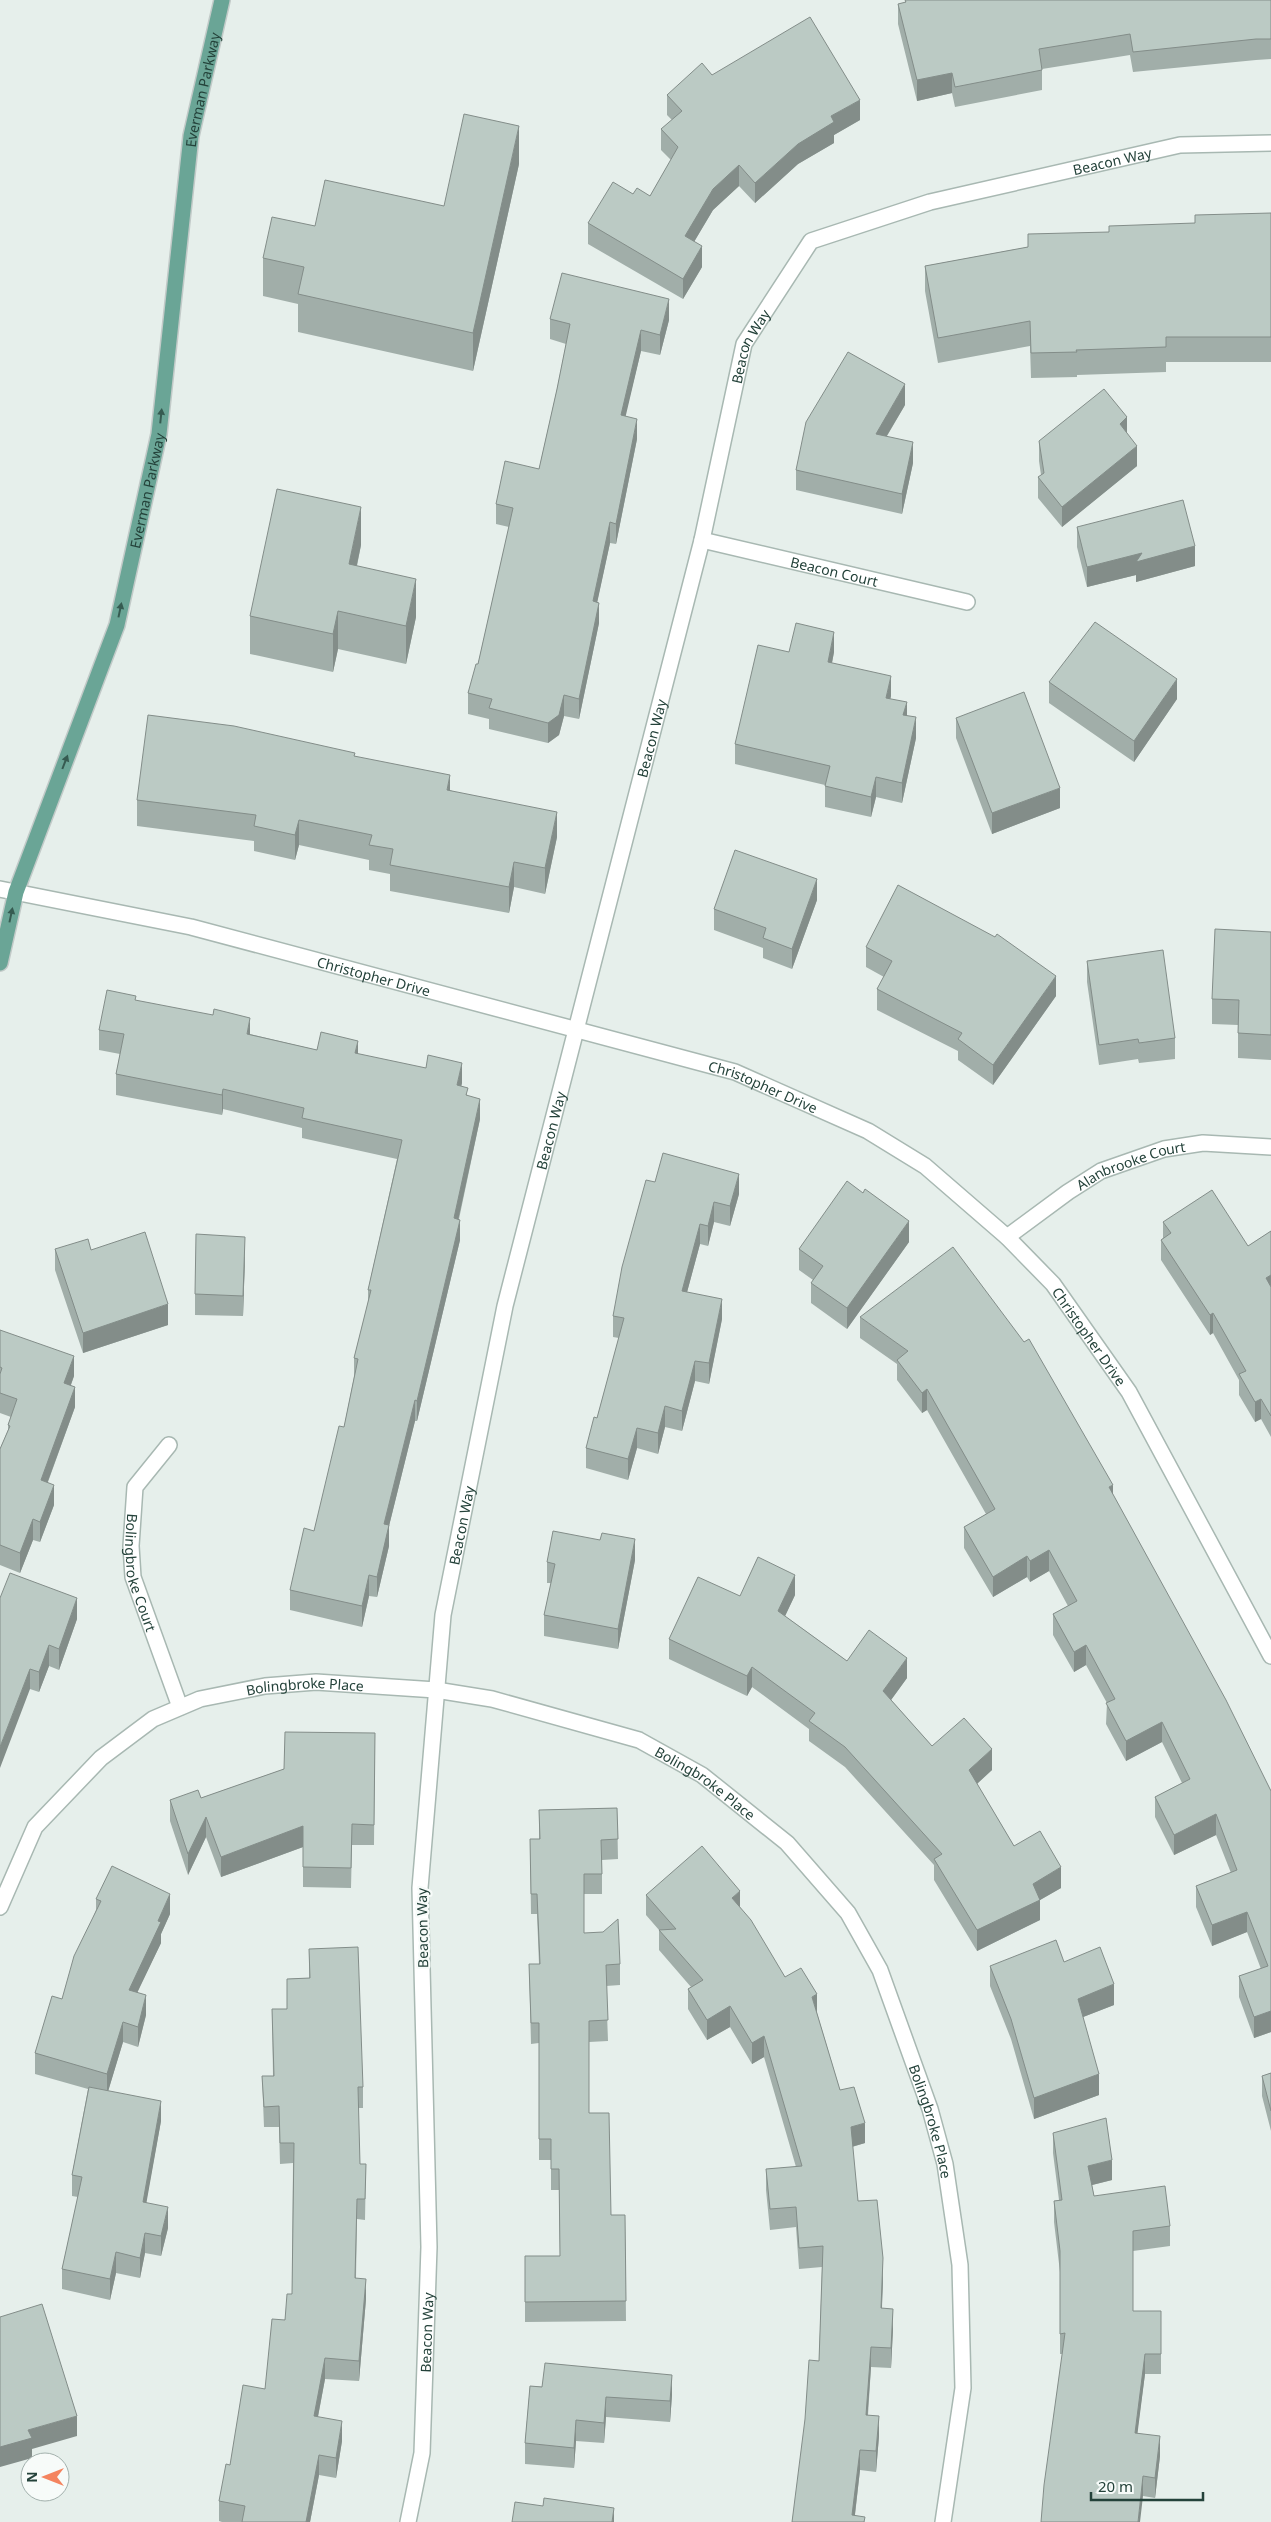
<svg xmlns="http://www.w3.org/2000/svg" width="1271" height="2522" font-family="'Noto Sans',sans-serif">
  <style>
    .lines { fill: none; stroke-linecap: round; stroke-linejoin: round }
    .minor-casing { stroke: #a8b8b2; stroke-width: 18 }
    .major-casing { stroke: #c2cac8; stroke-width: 18 }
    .minor { stroke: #fff; stroke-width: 15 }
    .major { stroke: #6aa596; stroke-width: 15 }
    .wall { fill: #a1aea9 }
    .shaded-wall { fill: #838d89 }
    .building { fill: #bbcac4; stroke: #838d89 }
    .oneway { fill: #365b51 }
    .labels { text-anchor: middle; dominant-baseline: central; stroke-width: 4.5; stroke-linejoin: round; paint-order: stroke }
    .street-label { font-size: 14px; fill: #24423a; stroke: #f7fbf9 }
  </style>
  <rect width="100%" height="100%" fill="#e6efeb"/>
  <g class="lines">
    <defs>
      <g id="minor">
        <path id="s1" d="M702 540 967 602"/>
        <path id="s2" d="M0 889 191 927 735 1072 868 1131 925 1166 1007 1237 1053 1284 1129 1392 1271 1656"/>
        <path id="s3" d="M1007 1237 1068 1192 1101 1171 1164 1149 1203 1143 1271 1147"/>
        <path id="s4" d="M169 1445 135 1487 131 1546 133 1577 180 1707"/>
        <path id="s5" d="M0 1907 35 1827 101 1758 153 1719 200 1699 265 1686 316 1682 436 1690 492 1699 639 1740 702 1775 787 1843 848 1913 880 1970 930 2109 945 2164 960 2265 963 2388 943 2522"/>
        <path id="s6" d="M408 2522 422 2453 429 2247 420 1888 443 1615 505 1306 702 540 744 344 811 241 930 202 1180 145 1271 143"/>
      </g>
      <g id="major">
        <path id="s7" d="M0 963 16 892 117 625 159 434 191 136 222 0"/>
      </g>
    </defs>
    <!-- minor casing -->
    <use href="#minor" class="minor-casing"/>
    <!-- major casing -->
    <use href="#major" class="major-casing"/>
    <!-- minor -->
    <use href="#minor" class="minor"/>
    <!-- major -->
    <use href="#major" class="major"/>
  </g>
  <!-- wall -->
  <path class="wall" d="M905 0H1271V59L1256 60 1133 72 1130 55 1042 69V90L955 107 952 93 917 101 898 24V4L905 3Z
    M712 75 860 120 834 135V143L798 164 755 203 739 186 713 210 694 242 702 267 683 299 588 244V223L633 194 650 196 671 160 661 150V129L672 120 667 115V95Z
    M519 164 473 371 298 332V304L263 296V258L315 226 444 206Z
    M1271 213V362H1166V372L1077 375V377L1031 378 1030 346 938 363 925 291V266L1109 232 1195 223Z
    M550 319 669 320 660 355 641 351 625 416 637 439 616 544 610 543 597 602 599 623 579 719 564 716 559 735 548 743 489 729V719L468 714V693L478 664 509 527 496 524V504L539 469 557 389 566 344 550 339Z
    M905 405 887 436 913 463 902 514 796 490V470Z
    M1127 433 1137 466 1062 527 1038 498V477L1041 475 1039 461V441Z
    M1077 527 1195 566 1136 582V575L1087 587 1077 547Z
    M361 545 357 566 416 617 406 664 338 649 333 672 250 654V616Z
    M789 652H834L832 663 891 696 890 699 907 715 916 738 902 803 876 797 871 817 825 807V785L735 764V744Z
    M1049 682 1177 699 1134 762 1049 703Z
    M956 718 1060 808 992 834 956 738Z
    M355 756 450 790 557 837 545 894 514 887 509 913 390 891V874L369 870V860L299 845 295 860 254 851V841L137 826V800Z
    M817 900 792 969 763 958V948L714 930V909Z
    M1271 932V1060L1238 1058V1025L1212 1024V999Z
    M866 947 1056 996 993 1085 958 1060V1051L877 1010V989L884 977 866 967Z
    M1087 961 1175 1038V1059L1139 1063 1138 1059 1099 1065 1087 982Z
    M136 1001 250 1034 317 1050 358 1054 462 1083 461 1086 468 1096 480 1119 459 1219 460 1240 417 1421H415L389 1526V1546L377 1597 369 1596 362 1627 290 1610V1590L314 1531 344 1427 354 1377V1358L368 1304V1290L397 1159 302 1138V1128L223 1109 222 1115 116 1095V1074L120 1054 99 1050V1030Z
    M655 1182 739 1194 730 1226 714 1222 708 1246 700 1244 687 1292 722 1319 709 1384 695 1381 682 1431 665 1427 658 1454 637 1448 628 1480 586 1468V1448L597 1418 619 1338 613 1337V1316Z
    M1163 1222 1248 1246 1271 1231V1437L1261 1419 1255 1422 1239 1395V1380L1213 1333 1210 1335 1161 1260V1240L1163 1238Z
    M909 1242 847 1329 811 1303V1283L813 1280 799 1270V1249Z
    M55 1249 91 1250 168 1325 83 1353 55 1270Z
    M245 1257 243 1316 195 1315V1294Z
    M860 1317 1113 1495 1271 1791V2032L1254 2038 1239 1997V1976L1261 1969 1247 1932 1212 1946 1196 1907V1886L1231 1873 1216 1835 1174 1855 1155 1817V1797L1182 1783 1162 1742 1126 1761 1106 1724 1107 1703 1086 1665 1074 1672 1053 1635V1614L1068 1606 1049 1571 1030 1582 1027 1577 993 1597 964 1548V1527L986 1514 927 1410 922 1413 897 1380V1364L860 1338Z
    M0 1330 74 1376 71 1385 75 1407 48 1482 54 1505 40 1542 33 1540 20 1573 0 1565V1449L8 1430V1425L11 1417 0 1413Z
    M635 1560 618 1649 544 1636V1615L551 1583H547V1562Z
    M795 1595 785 1616 847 1661 907 1678 891 1700 932 1746 992 1770 977 1784 1014 1846 1061 1888 1040 1900V1920L977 1951 934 1880V1865L845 1767 809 1741V1729L752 1687 747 1696 669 1659V1639L740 1596Z
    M0 1598 77 1619 59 1670 49 1666 39 1692 30 1689Z
    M375 1733 374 1845H352L351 1888 303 1887V1847L221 1877 206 1837 188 1875 170 1821V1800L201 1798 284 1769Z
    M617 1808 618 1859 602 1860V1894H584V1933L620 1964V1985L606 1986 608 2041 589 2042V2113L611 2215H625L626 2321 525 2322V2256H560L559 2190H551V2160H539V2043L531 2044 529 1964H539L537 1914H531L530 1839H539V1810Z
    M646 1895 740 1908 785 1977 817 2013 840 2090 865 2143 852 2147 858 2201 883 2278 882 2308 893 2329 891 2368 871 2367 868 2415 879 2436 876 2472 860 2470 855 2515 865 2522H792L819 2361 822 2267 799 2269 796 2227 770 2230 766 2190V2169L796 2167 764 2057 752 2064 730 2027 707 2040 688 2009V1989L691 1987 659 1950V1930L646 1915Z
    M96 1899 170 1914 161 1934V1943L137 1992 146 2015 138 2047 123 2042 108 2091 161 2121 146 2202 168 2228 161 2256 145 2253 140 2278 116 2273 110 2300 62 2289V2269L78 2197 72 2196V2175L88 2089 35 2074V2053L62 1999 96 1910Z
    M309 1949 363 2087V2108H358L360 2164H366L365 2220 357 2219 356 2278 366 2299 359 2381 325 2379 318 2417 342 2441 336 2478 319 2475 310 2522H222L219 2521V2501L230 2465 265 2389 292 2294 293 2163 280 2164 279 2127H264L262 2076H273L272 2009H287V1979L309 1978Z
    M1064 1962 1114 2005 1083 2017 1099 2095 1034 2119 1011 2039 990 1986V1966Z
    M1271 2073V2131L1262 2096V2076Z
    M1053 2133 1112 2180 1092 2185 1094 2196 1170 2226V2246L1133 2251V2311H1161V2374H1145L1137 2433 1160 2456 1155 2498 1143 2496 1062 2354H1060V2272L1054 2222V2201L1059 2200 1053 2153Z
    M530 2386 672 2395 670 2422 606 2417 604 2443 576 2441 574 2468 525 2464V2443Z"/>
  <!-- shaded-wall -->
  <path class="shaded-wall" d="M952 73V93L917 101V80Z
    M860 100V120L834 135V143L798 164 755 203V183L798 144 831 116Z
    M519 126V164L473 371V333Z
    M739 165V186L713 210 685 257V236L713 189Z
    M702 246V267L683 299V279Z
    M669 299V320L660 355V335Z
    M641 330V351L621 436V415Z
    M905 384V405L876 454V434Z
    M1127 417V438L1120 424Z
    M637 419V439L616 544V524Z
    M913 442V463L902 514V494Z
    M1137 446V466L1062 527V507Z
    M361 507V545L349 602V564Z
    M610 522V543L593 622V601Z
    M1195 546V566L1136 582V575L1087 587V567L1142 553Z
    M416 579V617L406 664V626Z
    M599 603V623L579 719V699Z
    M338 611V649L333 672V634Z
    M834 632V652L828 683V662Z
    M891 676V696L886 718V698Z
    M1177 679V699L1134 762V741Z
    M564 695V716L559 735 548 743V723Z
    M907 702V723L903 715Z
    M916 717V738L902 803V783Z
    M450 775V801L447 790Z
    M876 777V797L871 817V797Z
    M1060 788V808L992 834V813Z
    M557 812V837L545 894V868Z
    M299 820V845L295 860V835Z
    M514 862V887L509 913V887Z
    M817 879V900L792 969V949Z
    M1056 976V996L993 1085V1065Z
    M250 1018V1038L247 1034Z
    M358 1041V1061L355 1053Z
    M462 1063V1083L457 1105V1085Z
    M223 1089V1109L222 1115V1095Z
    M480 1099V1119L454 1239V1218Z
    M739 1174V1194L730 1226V1206Z
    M714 1202V1222L708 1246V1226Z
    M460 1220V1240L417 1421V1401Z
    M909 1221V1242L847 1329V1308Z
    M700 1224V1244L682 1311V1291Z
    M245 1237V1257L243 1316V1296Z
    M1271 1275V1296L1266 1278Z
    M722 1299V1319L709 1384V1363Z
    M168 1304V1325L83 1353V1333Z
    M1213 1313V1333L1210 1335V1315Z
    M74 1356V1376L64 1403V1383Z
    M695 1361V1381L682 1431V1411Z
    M75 1387V1407L41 1500V1480Z
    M927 1389V1410L922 1413V1393Z
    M1261 1399V1419L1255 1422V1402Z
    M415 1400V1421L389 1526V1546L377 1597V1577L384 1524Z
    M665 1406V1427L658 1454V1433Z
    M637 1428V1448L628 1480V1459Z
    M54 1485V1505L40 1542V1522Z
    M1113 1485V1505L1109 1487Z
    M33 1519V1540L20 1573V1553Z
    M635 1539V1560L618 1649V1629Z
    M1049 1550V1571L1030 1582V1561Z
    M1027 1556V1577L993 1597V1577Z
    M369 1575V1596L362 1627V1606Z
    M795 1575V1595L778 1631V1611Z
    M77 1598V1619L59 1670V1649Z
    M49 1645V1666L39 1692V1672Z
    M1086 1645V1665L1074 1672V1652Z
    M907 1658V1678L883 1711V1691Z
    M752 1667V1687L747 1696V1676Z
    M30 1669V1689L0 1768V1747Z
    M1162 1722V1742L1126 1761V1741Z
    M992 1749V1770L969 1791V1770Z
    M1216 1814V1835L1174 1855V1835Z
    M206 1817V1837L188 1875V1854Z
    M303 1826V1847L221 1877V1857Z
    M1061 1867V1888L1040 1900V1920L977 1951V1930L1033 1884Z
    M740 1891V1911L732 1898Z
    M170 1894V1914L161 1934V1943L129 2010V1990L158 1921Z
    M1247 1912V1932L1212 1946V1925Z
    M1114 1984V2005L1078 2019V1999Z
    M817 1994V2015L812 1997Z
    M146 1995V2015L138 2047V2027Z
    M730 2006V2027L707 2040V2020Z
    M1271 2011V2032L1254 2038V2017Z
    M123 2022V2042L107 2095V2074Z
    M764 2036V2057L752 2064V2043Z
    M1099 2074V2095L1034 2119V2098Z
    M161 2101V2121L143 2222V2202Z
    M865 2123V2143L851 2147V2127Z
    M1112 2160V2180L1088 2186V2166Z
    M168 2207V2228L161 2256V2236Z
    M145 2233V2253L140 2278V2258Z
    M116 2252V2273L110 2300V2279Z
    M883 2258V2278L881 2329V2308Z
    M366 2279V2299L359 2381V2361Z
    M893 2309V2329L891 2368V2348Z
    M871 2347V2367L866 2435V2415Z
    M1145 2354V2374L1135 2453V2433Z
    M325 2358V2379L314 2437V2416Z
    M672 2375V2395L670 2422V2401Z
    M606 2397V2417L604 2443V2423Z
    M77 2416V2436L32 2449V2458L0 2467V2447L28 2430Z
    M879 2416V2436L876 2472V2451Z
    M576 2420V2441L574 2468V2448Z
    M342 2421V2441L336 2478V2458Z
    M1160 2436V2456L1155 2498V2478Z
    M860 2450V2470L854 2522 852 2515Z
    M319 2455V2475L310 2522H306Z
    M1143 2476V2496L1140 2522H1138Z
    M614 2508V2522H612Z"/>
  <!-- building -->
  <path class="building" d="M905 0H1271V39H1256L1133 52 1130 34 1039 49 1042 70 955 87 952 73 917 80 898 4 906 2Z
    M810 17 860 100 831 116 834 122 798 144 755 183 739 165 713 189 685 236 702 246 683 279 588 223 613 182 633 194 637 188 650 196 678 147 661 129 682 111 667 95 702 63 712 75Z
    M464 114 519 126 473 333 298 294 304 267 263 258 272 217 315 226 325 180 444 206Z
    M1271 213V337H1166V347L1076 350 1077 352 1031 353 1030 321 938 338 925 266 1028 247V234L1109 232V226L1195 223V215Z
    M562 273 669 299 660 335 641 330 621 415 637 419 616 524 610 522 593 601 599 603 579 699 564 695 559 715 548 723 489 708 492 699 468 693 476 664H478L513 508 496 504 505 461 539 469 557 389 570 324 550 319Z
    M848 352 905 384 876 434 913 442 902 494 796 470 806 422Z
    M1104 389 1127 417 1120 424 1137 446 1062 507 1038 477 1044 473 1039 441Z
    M277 489 361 507 349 564 416 579 406 626 338 611 333 634 250 616Z
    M1183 500 1195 546 1136 562 1142 553 1087 567 1077 527Z
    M1095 622 1177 679 1134 741 1049 682Z
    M796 623 834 632 828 662 891 676 886 698 907 702 903 715 916 717 902 783 876 777 871 797 825 786 830 766 735 744 758 645 789 652Z
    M1024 692 1060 788 992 813 956 718Z
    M148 715 234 726 355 753 354 756 450 775 447 790 557 812 545 868 514 862 509 887 390 865 393 849 369 845 372 835 299 820 295 835 254 826 256 815 137 800Z
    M735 850 817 879 792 949 763 938 766 928 714 909Z
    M898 885 995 937 997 934 1056 976 993 1065 958 1039 962 1033 877 989 892 961 866 947Z
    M1215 929 1271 932V1035L1238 1033 1239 1000 1212 999Z
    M1163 950 1175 1038 1139 1043 1138 1039 1099 1045 1087 961Z
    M107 990 136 996 135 1000 213 1015 214 1009 250 1018 247 1034 317 1050 321 1032 358 1041 355 1053 426 1068 428 1055 462 1063 457 1085 468 1088 466 1095 480 1099 454 1218 460 1220 417 1401 415 1400 384 1524 389 1525 377 1577 369 1575 362 1606 290 1590 304 1528 314 1531 339 1426 344 1427 358 1359 354 1358 371 1290H368L402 1140 302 1118 304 1108 223 1089 222 1095 116 1074 124 1034 99 1030Z
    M663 1153 739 1174 730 1206 714 1202 708 1226 700 1224 682 1291 722 1299 709 1363 695 1361 682 1411 665 1406 658 1433 637 1428 628 1459 586 1448 594 1417 597 1418 624 1318 613 1316 622 1267 646 1180 655 1182Z
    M847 1181 863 1193 865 1189 909 1221 847 1308 811 1283 823 1266 799 1249Z
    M1212 1190 1248 1246 1271 1231V1275L1266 1278 1271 1287V1416L1261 1399 1255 1402 1239 1374 1246 1371 1213 1313 1210 1315 1161 1240 1171 1233 1163 1222Z
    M145 1232 168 1304 83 1333 55 1249 88 1239 91 1250Z
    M196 1234 245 1237 243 1296 195 1294Z
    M953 1247 1024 1342 1029 1339 1113 1485 1109 1487 1226 1700 1271 1791V2011L1254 2017 1239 1976 1268 1966 1247 1912 1212 1925 1196 1886 1237 1870 1216 1814 1174 1835 1155 1797 1190 1779 1162 1722 1126 1741 1106 1703 1115 1699 1086 1645 1074 1652 1053 1614 1077 1601 1049 1550 1030 1561 1027 1556 993 1577 964 1527 995 1509 927 1389 922 1393 897 1360 908 1351 860 1317Z
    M0 1330 74 1356 64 1383 75 1387 41 1480 54 1485 40 1522 33 1519 20 1553 0 1545V1449L10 1426 8 1425 17 1399 0 1393V1374L2 1368 0 1367Z
    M553 1531 600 1540 602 1533 635 1539 618 1629 544 1615 555 1564 547 1562Z
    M758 1557 795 1575 778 1611 847 1661 869 1630 907 1658 883 1691 932 1746 964 1718 992 1749 969 1770 1014 1846 1040 1831 1061 1867 1033 1884 1040 1900 977 1930 934 1859 942 1854 845 1747 809 1721 815 1713 752 1667 747 1676 669 1639 698 1577 740 1596Z
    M10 1573 77 1598 59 1649 49 1645 39 1672 30 1669 0 1747V1598Z
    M285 1732 375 1733 374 1825 352 1824 351 1868 303 1867V1826L221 1857 206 1817 188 1854 170 1800 198 1790 201 1798 284 1769Z
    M617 1808 618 1839 601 1840 602 1874H584V1933L603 1932 618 1919 620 1964 606 1965 608 2020 589 2021V2113H609L611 2215H625L626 2301 525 2302V2256H560L559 2169H551V2139H539V2023H531L529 1964H540L537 1894H531L530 1839H540L539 1810Z
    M702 1846 740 1891 732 1898 751 1920 785 1977 801 1968 817 1994 812 1997 840 2090 854 2087 865 2123 851 2127 858 2201 877 2200 883 2258 881 2308 893 2309 891 2348 871 2347 866 2415 879 2416 876 2451 860 2450 852 2515 865 2517 864 2522H792L805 2419 809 2360 819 2361 823 2246 799 2248 796 2207 770 2209 766 2169 802 2166 764 2036 752 2043 730 2006 707 2020 688 1989 703 1980 659 1930 676 1929 646 1895Z
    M112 1866 170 1894 158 1921 161 1922 129 1990 146 1995 138 2027 123 2022 107 2074 35 2053 52 1996 62 1999 74 1956 101 1901 96 1899Z
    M1056 1940 1064 1962 1100 1947 1114 1984 1078 1999 1099 2074 1034 2098 1011 2019 990 1966Z
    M358 1947 363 2087H358L360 2164H366L365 2199H357L355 2278 366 2279 359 2361 325 2358 314 2416 342 2421 336 2458 319 2455 306 2522H242L245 2506 219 2501 226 2464 230 2465 243 2385 265 2389 272 2319 285 2320 287 2294H292L294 2143H280L279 2106 264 2107 262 2076H274L272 2009H287V1979L310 1978 309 1949Z
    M1271 2073V2111L1262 2076Z
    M89 2087 161 2101 143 2202 168 2207 161 2236 145 2233 140 2258 116 2252 110 2279 62 2269 82 2177 72 2175Z
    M1106 2118 1112 2160 1088 2166 1094 2196 1165 2186 1170 2226 1133 2231V2311H1161V2354H1145L1135 2433 1160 2436 1155 2478 1143 2476 1138 2522H1041L1044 2485 1065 2333 1060 2334V2251L1054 2201 1062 2200 1053 2133Z
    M42 2304 77 2416 28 2430 32 2438 0 2447V2317Z
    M545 2363 672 2375 670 2401 606 2397 604 2423 576 2420 574 2448 525 2443 530 2386 542 2387Z
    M544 2498 614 2508 612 2522H512L515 2502 543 2506Z"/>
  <!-- one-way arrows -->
  <defs><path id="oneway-solid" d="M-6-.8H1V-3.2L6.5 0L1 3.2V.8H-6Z" transform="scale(1.25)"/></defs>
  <g class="oneway">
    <use href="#oneway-solid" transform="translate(161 416) rotate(-84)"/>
    <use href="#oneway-solid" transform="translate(120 610) rotate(-78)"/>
    <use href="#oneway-solid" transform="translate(65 762) rotate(-69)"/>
    <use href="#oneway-solid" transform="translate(11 915) rotate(-78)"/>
  </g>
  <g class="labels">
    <!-- street labels -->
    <g class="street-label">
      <text stroke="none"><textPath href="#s7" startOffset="901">Everman Parkway</textPath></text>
      <text stroke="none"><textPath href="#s6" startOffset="2651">Beacon Way</textPath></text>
      <text stroke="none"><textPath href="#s6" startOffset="2216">Beacon Way</textPath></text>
      <text stroke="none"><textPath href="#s7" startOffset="496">Everman Parkway</textPath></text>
      <text stroke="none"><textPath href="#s1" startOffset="136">Beacon Court</textPath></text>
      <text stroke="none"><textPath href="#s6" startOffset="1811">Beacon Way</textPath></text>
      <text stroke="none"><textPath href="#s2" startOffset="384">Christopher Drive</textPath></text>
      <text stroke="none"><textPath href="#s2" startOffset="789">Christopher Drive</textPath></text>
      <text stroke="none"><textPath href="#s6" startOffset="1406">Beacon Way</textPath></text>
      <text stroke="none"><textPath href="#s3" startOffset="145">Alanbrooke Court</textPath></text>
      <text stroke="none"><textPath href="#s2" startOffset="1208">Christopher Drive</textPath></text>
      <text stroke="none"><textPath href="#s6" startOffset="1001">Beacon Way</textPath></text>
      <text stroke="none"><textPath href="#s4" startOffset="141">Bolingbroke Court</textPath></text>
      <text stroke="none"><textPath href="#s5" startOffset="405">Bolingbroke Place</textPath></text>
      <text stroke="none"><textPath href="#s5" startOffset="825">Bolingbroke Place</textPath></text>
      <text transform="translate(422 1928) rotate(-91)">Beacon Way</text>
      <text stroke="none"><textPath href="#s5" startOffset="1245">Bolingbroke Place</textPath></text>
      <text stroke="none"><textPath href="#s6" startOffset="191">Beacon Way</textPath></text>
    </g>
  </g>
  <!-- north arrow -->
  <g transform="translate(45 2477) rotate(270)"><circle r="24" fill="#f7fbf9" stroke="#a3b1ad"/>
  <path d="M0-4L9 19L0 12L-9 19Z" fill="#f4845f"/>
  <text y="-8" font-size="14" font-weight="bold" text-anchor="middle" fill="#24423a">N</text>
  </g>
  <!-- scale -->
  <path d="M1091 2492v8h112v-8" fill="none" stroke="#24423a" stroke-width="2.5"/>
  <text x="1098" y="2492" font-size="15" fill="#24423a" stroke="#f7fbf9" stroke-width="4" paint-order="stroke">20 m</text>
</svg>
